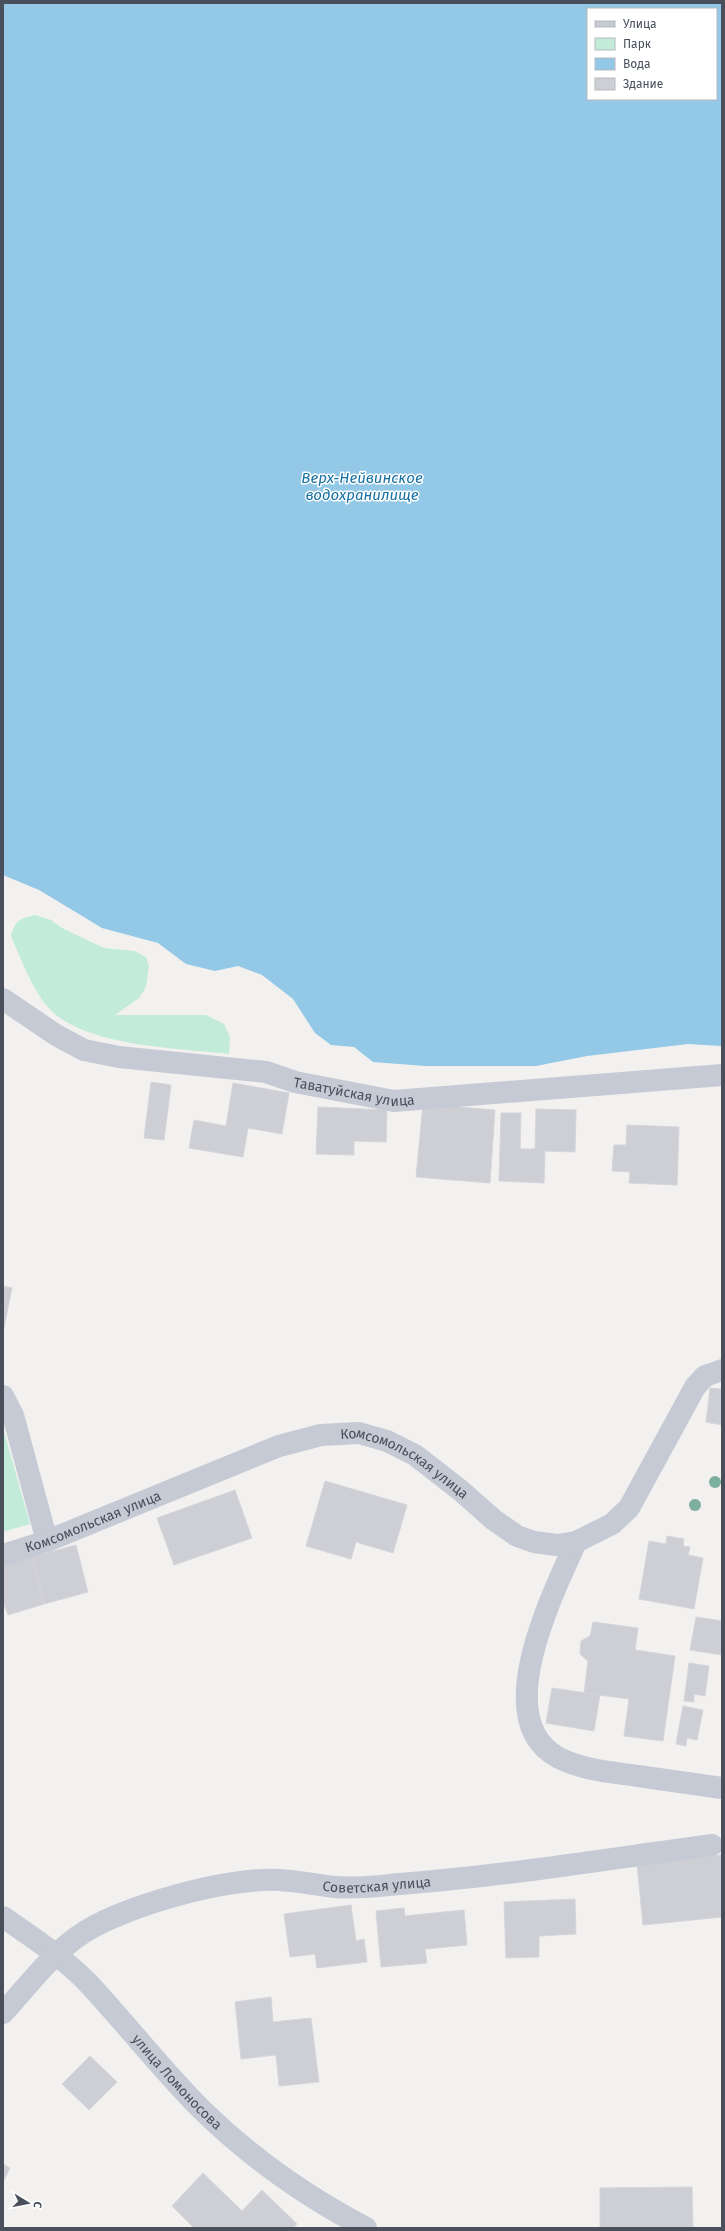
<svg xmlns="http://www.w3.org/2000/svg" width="725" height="2231" font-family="'Fira Sans',sans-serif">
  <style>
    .green { fill: #c2ecd9 }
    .water { fill: #93c8e6; fill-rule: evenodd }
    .building { fill: #cdcfd4; stroke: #d5d5db }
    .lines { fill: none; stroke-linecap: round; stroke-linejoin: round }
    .minor { stroke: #c5cad4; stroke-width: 22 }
    .tree { fill: #7daf9e }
    .labels { text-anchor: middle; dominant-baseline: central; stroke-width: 3; stroke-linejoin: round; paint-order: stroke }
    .street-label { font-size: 14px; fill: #49505c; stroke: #fff }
    .water-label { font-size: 15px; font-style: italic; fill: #1770a2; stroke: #fff }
  </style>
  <rect width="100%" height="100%" fill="#f2f1f0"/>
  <!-- green -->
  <path class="green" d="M35 915 51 920 62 928 104 948 135 951 146 957 149 966 146 987 139 998 115 1015H206L224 1024 230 1037 229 1054C179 1048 81 1047 47 1006 33 990 20 957 11 936 15 921 20 918 35 915Z
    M3 1428 30 1524 3 1532Z"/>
  <!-- water -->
  <path class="water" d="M3 3H722V1046L688 1044 587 1056 536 1066H425L373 1062 354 1047 331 1045 315 1033 293 999 262 975 238 966 215 971 186 964 158 943 102 928 39 890 3 875ZM588 9H716V99H588Z"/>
  <!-- building -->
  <path class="building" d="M151 1082 171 1085 164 1140 144 1138Z
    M233 1083 289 1093 282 1134 248 1128 243 1157 189 1148 194 1120 226 1126Z
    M423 1104 495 1110 490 1183 416 1177Z
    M318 1107 387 1110 386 1142 354 1141V1155L316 1154Z
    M536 1109 576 1110 575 1152 545 1151 544 1183 499 1181 501 1113H521L520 1149H535Z
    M627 1125 679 1127 677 1185 629 1183 630 1172 612 1171 614 1145H626Z
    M3 1286 12 1288 3 1332Z
    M710 1388 722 1389V1425L706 1422Z
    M325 1481 407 1505 393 1553 356 1542 351 1559 306 1546Z
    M235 1490 252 1538 174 1565 157 1518Z
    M667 1536 684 1539 683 1546 690 1547 688 1555 703 1558 694 1609 639 1599 649 1541 666 1544Z
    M76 1545 88 1592 44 1604 32 1557Z
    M32 1557 44 1604 8 1615 3 1601V1566Z
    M696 1617 722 1621V1655L690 1650Z
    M593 1622 638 1628 635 1650 675 1656 663 1741 624 1736 629 1699 584 1693 588 1661 580 1654 581 1641 590 1636Z
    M689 1663 709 1666 705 1696 694 1694V1702L684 1701Z
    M552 1688 600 1695 594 1731 546 1723Z
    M683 1706 703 1710 697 1740 687 1738 686 1746 676 1744Z
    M722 1855V1917L643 1925 637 1864Z
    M575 1899 576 1934 539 1936V1957L506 1958 504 1902Z
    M351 1905 356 1941 364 1939 367 1962 317 1968 315 1954 290 1957 284 1914Z
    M404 1908 405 1916 464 1910 467 1945 425 1949 427 1963 381 1967 376 1911Z
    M271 1997 273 2022 311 2018 319 2082 279 2086 276 2055 241 2059 235 2002Z
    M90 2056 117 2082 89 2110 62 2084Z
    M3 2164 10 2168 3 2182Z
    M203 2173 242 2211 262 2190 297 2224 293 2228H194L172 2206Z
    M692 2187 693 2228H600V2188Z"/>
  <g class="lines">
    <!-- minor -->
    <g class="minor">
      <path id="s1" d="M3 999 56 1035 84 1050 119 1057 266 1072 295 1082 394 1101 722 1075"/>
      <path d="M3 1396 13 1415 47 1541"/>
      <path d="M576 1542C553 1594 488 1721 559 1758 583 1770 611 1772 638 1776 666 1780 694 1784 722 1788"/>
      <path id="s2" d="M3 1555 47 1541 279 1446 321 1435 359 1433 387 1441 415 1455 460 1490 494 1520 517 1536 534 1542 557 1545 576 1542 612 1524 629 1508 695 1387 705 1376 722 1370"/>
      <path id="s3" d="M3 1917C33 1938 63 1957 89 1984 127 2025 162 2070 202 2110 250 2157 307 2197 366 2228"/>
      <path id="s4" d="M3 2013C27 1987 48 1958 77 1937 118 1907 227 1877 279 1880 298 1881 316 1885 335 1887 356 1889 379 1886 400 1884 504 1876 608 1859 712 1845"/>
    </g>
  </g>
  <!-- trees -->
  <g class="tree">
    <circle cx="715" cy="1482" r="6"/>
    <circle cx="695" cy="1505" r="6"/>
  </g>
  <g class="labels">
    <!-- street labels -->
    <g class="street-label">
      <text stroke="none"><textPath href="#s1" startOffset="370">Таватуйская улица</textPath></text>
      <text stroke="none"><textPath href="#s2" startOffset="432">Комсомольская улица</textPath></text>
      <text stroke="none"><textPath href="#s2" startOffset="96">Комсомольская улица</textPath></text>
      <text stroke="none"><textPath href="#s4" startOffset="417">Советская улица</textPath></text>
      <text stroke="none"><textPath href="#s3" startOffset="241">улица Ломоносова</textPath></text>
    </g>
    <!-- water labels -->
    <g class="water-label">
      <text x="362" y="478">Верх-Нейвинское<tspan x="362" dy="17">водохранилище</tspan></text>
    </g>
  </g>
  <!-- border -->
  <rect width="725" height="2231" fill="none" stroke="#49505c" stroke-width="8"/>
  <!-- legend -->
  <rect x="587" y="8" width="130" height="92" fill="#ffffff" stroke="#b6b9be"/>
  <rect x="595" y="21" width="20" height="6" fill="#c5cad4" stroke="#b6b9be"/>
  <text x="623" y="28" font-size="12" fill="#49505c">Улица</text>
  <rect x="595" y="38" width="20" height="12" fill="#c2ecd9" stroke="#b6b9be"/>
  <text x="623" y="48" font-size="12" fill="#49505c">Парк</text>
  <rect x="595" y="58" width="20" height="12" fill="#93c8e6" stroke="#b6b9be"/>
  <text x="623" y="68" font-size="12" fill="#49505c">Вода</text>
  <rect x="595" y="78" width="20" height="12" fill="#cdcfd4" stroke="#b6b9be"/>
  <text x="623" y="88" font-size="12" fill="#49505c">Здание</text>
  <!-- north arrow -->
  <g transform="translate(28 2203) rotate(100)" stroke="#ffffff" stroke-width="3" paint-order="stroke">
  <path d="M0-3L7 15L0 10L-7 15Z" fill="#49505c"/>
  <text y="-6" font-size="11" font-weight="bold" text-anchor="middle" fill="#49505c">С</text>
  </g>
</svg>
